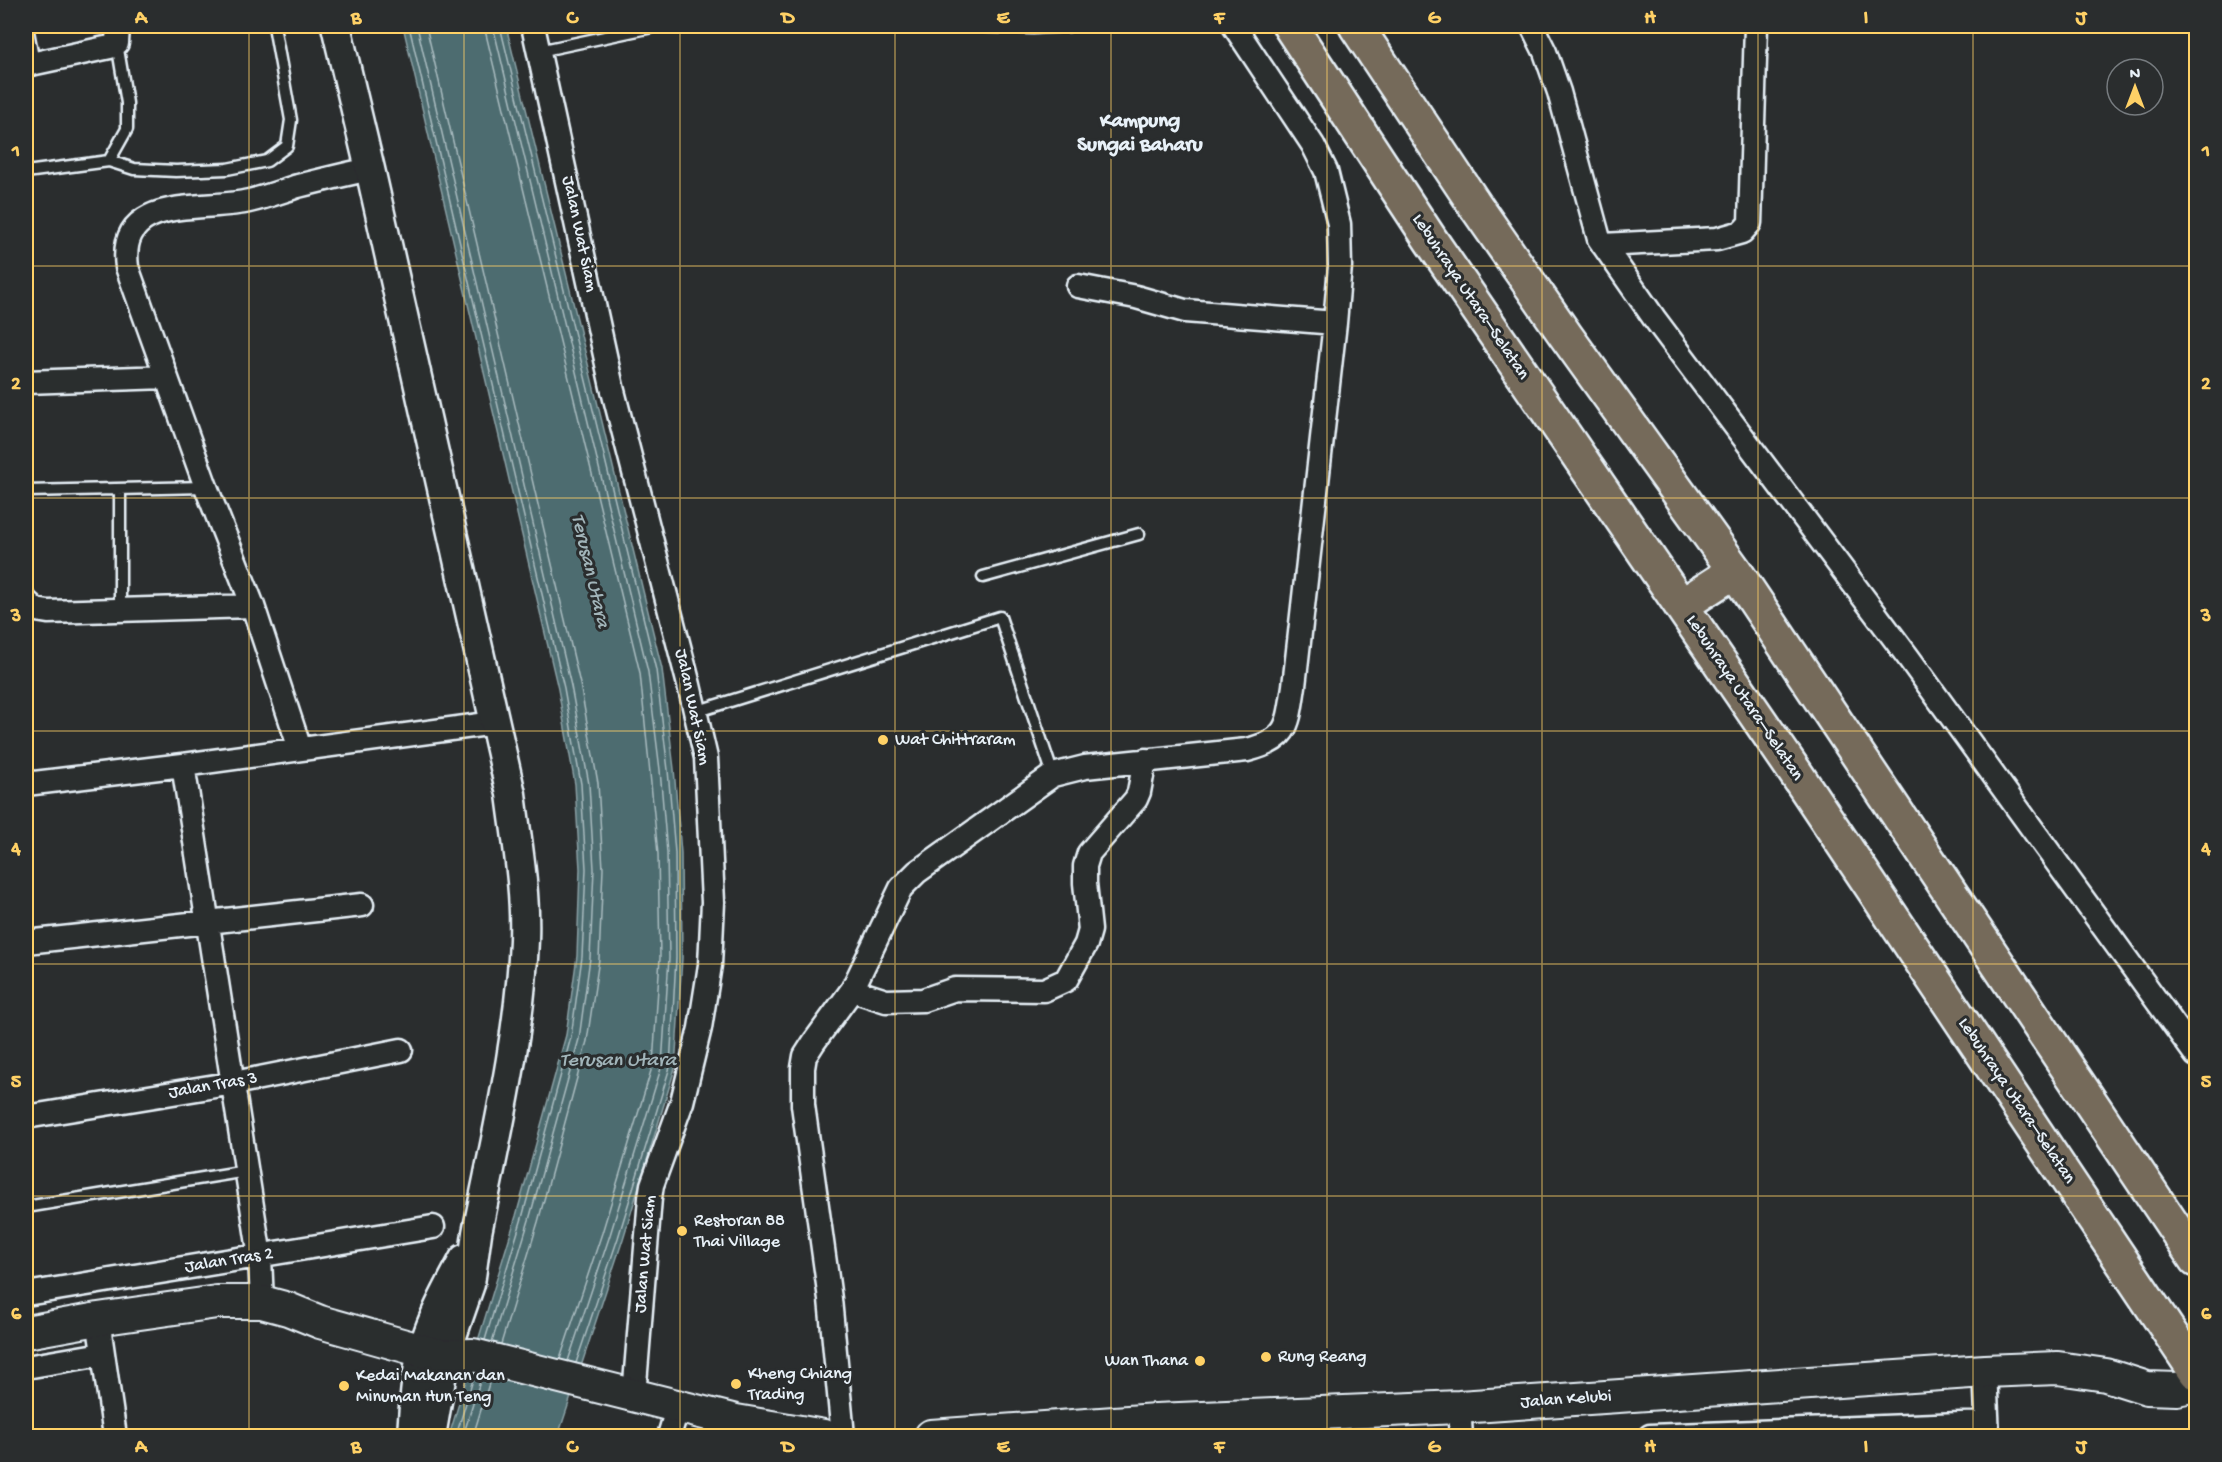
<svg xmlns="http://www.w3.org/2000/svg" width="2222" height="1462" font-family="'Gochi Hand',sans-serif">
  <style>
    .water { fill: #4d6c6f; stroke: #8ba1a6; stroke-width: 1.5 }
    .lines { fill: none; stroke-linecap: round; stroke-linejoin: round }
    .shore { stroke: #aabcc1; stroke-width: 1.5 }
    .service-casing { stroke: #e8f1f8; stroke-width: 15 }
    .minor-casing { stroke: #e8f1f8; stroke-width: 27 }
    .tertiary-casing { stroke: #e8f1f8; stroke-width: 33 }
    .secondary-casing { stroke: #e8f1f8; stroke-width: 36 }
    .motorway-casing { stroke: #e8f1f8; stroke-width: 38 }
    .service { stroke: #2a2d2e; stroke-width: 10 }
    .minor { stroke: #2a2d2e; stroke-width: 22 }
    .tertiary { stroke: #2a2d2e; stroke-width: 28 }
    .secondary { stroke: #2a2d2e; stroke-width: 32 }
    .motorway { stroke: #746a5a; stroke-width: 33 }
    .grid { fill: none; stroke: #ffd166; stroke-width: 1.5; stroke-opacity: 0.55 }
    .poi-dot { fill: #ffd166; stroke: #2a2d2e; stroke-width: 2 }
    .labels { text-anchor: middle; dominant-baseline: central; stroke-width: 6; stroke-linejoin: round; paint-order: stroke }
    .street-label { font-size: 18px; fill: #e8f1f8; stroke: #2a2d2e }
    .poi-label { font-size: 18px; fill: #e8f1f8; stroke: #2a2d2e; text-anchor: start }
    .water-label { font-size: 20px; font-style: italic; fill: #a2b5ba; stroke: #2a2d2e }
    .quarter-label { font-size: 21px; font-weight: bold; fill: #e8f1f8; stroke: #2a2d2e }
    .neatline { fill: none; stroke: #ffd166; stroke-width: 2 }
    .grid-label { font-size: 20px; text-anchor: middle; font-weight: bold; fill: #ffd166 }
  </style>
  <rect width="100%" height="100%" fill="#2a2d2e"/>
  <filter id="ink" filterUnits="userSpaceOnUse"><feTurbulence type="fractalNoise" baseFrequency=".0167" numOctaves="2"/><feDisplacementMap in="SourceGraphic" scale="12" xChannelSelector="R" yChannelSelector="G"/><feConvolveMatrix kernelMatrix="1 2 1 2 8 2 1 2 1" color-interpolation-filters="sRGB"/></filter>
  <g filter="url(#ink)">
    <!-- water -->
    <path class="water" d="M403 26H506L662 669 674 769 681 853 682 958 675 1068 623 1239 558 1436H449L516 1216 566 1035 577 956 580 869 575 784 558 689Z"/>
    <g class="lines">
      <!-- shore -->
      <path class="shore" d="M409 26 564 688 581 784 586 869 582 957 571 1037 522 1218 485 1340
        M417 26 571 686 589 784 594 869 590 958 579 1039 529 1220 492 1342
        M426 26 580 684 598 783 603 869 599 959 587 1041 538 1222 501 1344
        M484 26 640 673 658 854 660 958 653 1064 602 1233 560 1359
        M493 26 648 672 660 770 667 853 669 958 662 1065 610 1235 568 1361
        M500 26 656 670 668 770 675 853 676 958 670 1067 618 1238 576 1363
        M456 1436 475 1373
        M463 1436 482 1375
        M473 1436 491 1377"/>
      <defs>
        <path id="service" d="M27 26 34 63
          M965 26 1033 28 1069 26
          M539 51 657 26
          M109 161 134 169 176 171 227 169 267 161 287 146 291 120 274 26
          M26 172 109 161 127 129V103L117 43
          M120 489V611
          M26 491 206 487
          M983 577 1139 534
          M695 712 1000 617 1053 775
          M26 1207 246 1171"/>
        <path id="minor" d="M533 26 612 387 689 685 706 758 713 902 710 965 700 1028 682 1102 652 1185 650 1198 634 1396
          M1532 26 1545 52 1559 92 1599 239 1654 318 1908 657 2196 1055
          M26 65 110 47 117 43 118 26
          M1603 245 1717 239 1742 232 1750 223 1756 26
          M1078 286 1136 297 1185 311 1335 323
          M26 382 166 377
          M26 601 36 610 48 612 253 606
          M300 749 253 606 206 487 127 267C117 193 204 212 249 201 266 197 282 191 298 186 322 180 346 174 370 169
          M183 765 260 1257 262 1302
          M26 784 183 765 495 723
          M26 942 362 905
          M852 990 886 1001 923 1000 955 989 1044 990 1066 980 1086 944 1090 930 1085 883V866L1089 853 1136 799 1139 792 1145 760
          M26 1117 234 1083 401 1050
          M26 1294 433 1227
          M98 1319 115 1436
          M26 1367 102 1354
          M1985 1371 1988 1436
          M1459 1407 1461 1436
          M669 1436 678 1406
          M843 1436 830 1299 803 1105V1068L805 1056 814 1042 852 990 901 888 917 872 1053 775 1085 767 1247 750C1289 740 1288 725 1294 686L1335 323 1340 266 1339 224 1326 171 1313 145 1234 26
          M1650 1436 1987 1423"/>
        <path id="tertiary" d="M336 26 370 169 511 794C517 842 526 891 524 940 520 1038 496 1137 477 1233L470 1284 445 1356 431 1436
          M412 1436C414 1402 416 1363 429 1331 438 1306 452 1282 464 1259"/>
        <path id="secondary" d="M26 1332 98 1319 217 1302H262L288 1309 320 1322 423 1351 445 1356 473 1355 736 1421 824 1436
          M931 1436 1156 1420 1459 1407 1985 1371 2058 1368 2106 1375 2147 1388 2177 1389 2196 1385"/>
        <path id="motorway" d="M1290 26 1430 239 1797 775 2196 1372
          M1356 26 1475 205 1566 336 1735 571 2196 1260
          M1681 606 1735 571"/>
      </defs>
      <!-- service casing -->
      <use href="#service" class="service-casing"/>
      <!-- minor casing -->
      <use href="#minor" class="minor-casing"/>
      <!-- tertiary casing -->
      <use href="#tertiary" class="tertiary-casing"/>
      <!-- secondary casing -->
      <use href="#secondary" class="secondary-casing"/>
      <!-- motorway casing -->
      <use href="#motorway" class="motorway-casing"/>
      <!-- service -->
      <use href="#service" class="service"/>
      <!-- minor -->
      <use href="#minor" class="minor"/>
      <!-- tertiary -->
      <use href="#tertiary" class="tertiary"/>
      <!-- secondary -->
      <use href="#secondary" class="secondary"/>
      <!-- motorway -->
      <use href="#motorway" class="motorway"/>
    </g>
  </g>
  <!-- grid -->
  <path class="grid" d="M249 26V1436M464 26V1436M680 26V1436M895 26V1436M1111 26V1436M1327 26V1436M1542 26V1436M1758 26V1436M1973 26V1436M26 266H2196M26 498H2196M26 731H2196M26 964H2196M26 1196H2196"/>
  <!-- markers -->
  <g class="poi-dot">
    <circle cx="883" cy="740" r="6"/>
    <circle cx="682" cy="1231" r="6"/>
    <circle cx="1266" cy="1357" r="6"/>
    <circle cx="1200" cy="1361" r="6"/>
    <circle cx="736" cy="1384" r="6"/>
    <circle cx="344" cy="1386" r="6"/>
  </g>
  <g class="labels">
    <!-- street labels -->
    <g class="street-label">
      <text transform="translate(579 234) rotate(78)">Jalan Wat Siam</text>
      <text transform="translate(1470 297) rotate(56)">Lebuhraya Utara–Selatan</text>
      <text transform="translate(1744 698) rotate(56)">Lebuhraya Utara–Selatan</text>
      <text transform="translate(692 707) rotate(78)">Jalan Wat Siam</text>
      <text transform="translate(213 1086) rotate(-10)">Jalan Tras 3</text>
      <text transform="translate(2016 1101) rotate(56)">Lebuhraya Utara–Selatan</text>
      <text transform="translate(646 1254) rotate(-85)">Jalan Wat Siam</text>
      <text transform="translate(229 1261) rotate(-9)">Jalan Tras 2</text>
      <text transform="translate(1566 1400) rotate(-4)">Jalan Kelubi</text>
    </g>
    <!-- poi labels -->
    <g class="poi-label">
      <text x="895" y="740">Wat Chittraram</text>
      <text x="694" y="1221">Restoran 88<tspan x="694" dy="21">Thai Village</tspan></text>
      <text x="1278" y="1357">Rung Reang</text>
      <text x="1188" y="1361" text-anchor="end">Wan Thana</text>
      <text x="748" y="1374">Kheng Chiang<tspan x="748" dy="21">Trading</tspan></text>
      <text x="356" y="1376">Kedai Makanan dan<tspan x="356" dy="21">Minuman Hun Teng</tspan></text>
    </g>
    <!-- water labels -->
    <g class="water-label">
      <text transform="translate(589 571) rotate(77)">Terusan Utara</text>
      <text x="618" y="1061">Terusan Utara</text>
    </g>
    <!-- quarter labels -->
    <g class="quarter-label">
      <text x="1140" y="122">Kampung<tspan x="1140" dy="24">Sungai Baharu</tspan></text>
    </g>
  </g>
  <!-- margin -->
  <rect width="2222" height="1462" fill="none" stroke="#2a2d2e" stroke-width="66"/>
  <!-- north arrow -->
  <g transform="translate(2135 87)"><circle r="28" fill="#2a2d2e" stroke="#767b7f" stroke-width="1.5"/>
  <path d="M0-4.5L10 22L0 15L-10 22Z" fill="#ffd166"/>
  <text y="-9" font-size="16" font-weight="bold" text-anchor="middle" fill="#e8f1f8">N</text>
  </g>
  <rect x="33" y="33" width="2156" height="1396" class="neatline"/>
  <g class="grid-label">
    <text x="141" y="23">A</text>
    <text x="356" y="23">B</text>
    <text x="572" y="23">C</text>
    <text x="788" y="23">D</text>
    <text x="1003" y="23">E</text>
    <text x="1219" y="23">F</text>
    <text x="1434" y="23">G</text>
    <text x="1650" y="23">H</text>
    <text x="1866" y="23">I</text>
    <text x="2081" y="23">J</text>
    <text x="16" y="156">1</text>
    <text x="2206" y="156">1</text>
    <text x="16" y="389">2</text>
    <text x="2206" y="389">2</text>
    <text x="16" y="621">3</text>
    <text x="2206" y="621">3</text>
    <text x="16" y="854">4</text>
    <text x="2206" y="854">4</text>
    <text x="16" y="1087">5</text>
    <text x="2206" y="1087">5</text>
    <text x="16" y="1319">6</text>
    <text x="2206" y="1319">6</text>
    <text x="141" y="1452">A</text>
    <text x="356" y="1452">B</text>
    <text x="572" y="1452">C</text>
    <text x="788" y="1452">D</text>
    <text x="1003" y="1452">E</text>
    <text x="1219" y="1452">F</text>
    <text x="1434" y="1452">G</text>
    <text x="1650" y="1452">H</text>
    <text x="1866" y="1452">I</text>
    <text x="2081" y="1452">J</text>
  </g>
</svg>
